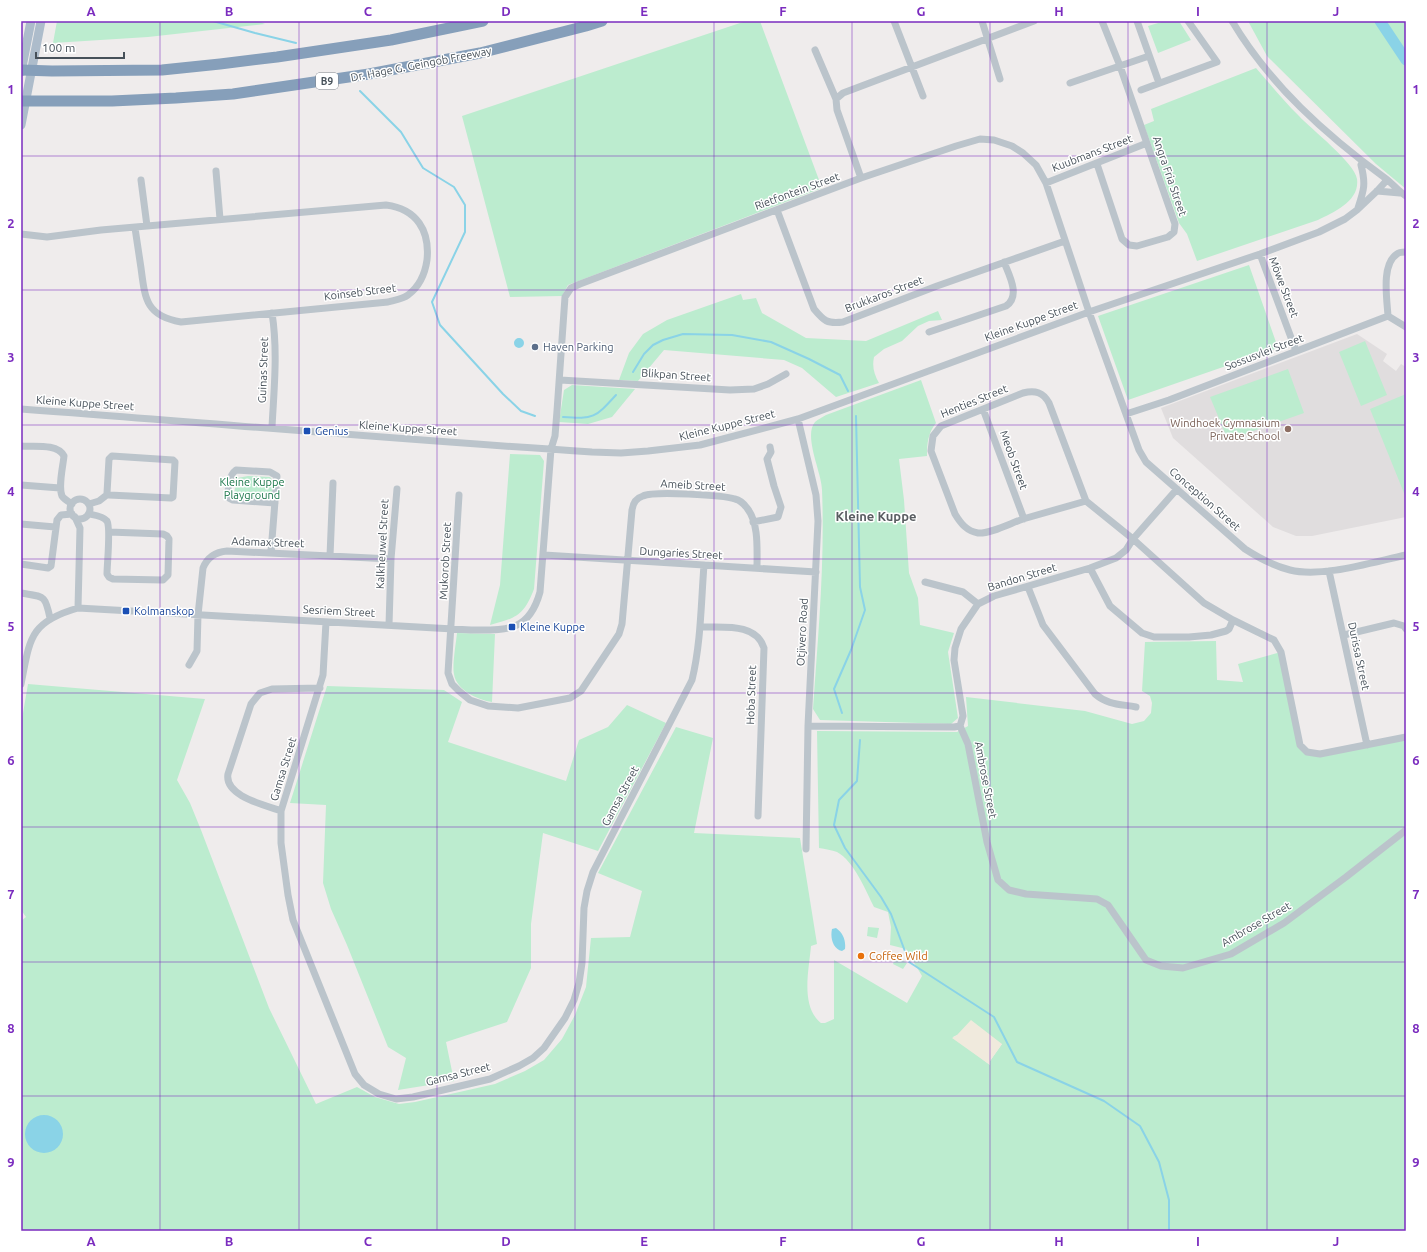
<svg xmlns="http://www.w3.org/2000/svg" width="1427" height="1252" font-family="Ubuntu,sans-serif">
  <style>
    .education { fill: #e0ddde }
    .green { fill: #bceccf; fill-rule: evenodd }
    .sand { fill: #f0eadd }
    .water { fill: #8ad3e7 }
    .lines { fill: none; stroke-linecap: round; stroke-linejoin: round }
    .stream { stroke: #8ad3e7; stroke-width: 2 }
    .river { stroke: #8ad3e7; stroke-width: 11 }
    .minor { stroke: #bbc4cb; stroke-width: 7 }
    .major { stroke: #adbccb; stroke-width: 9 }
    .highway { stroke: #869fba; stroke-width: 11 }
    .grid { fill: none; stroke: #7b2cbf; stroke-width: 1; stroke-opacity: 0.55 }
    .service-dot { fill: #5c6f8a; stroke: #fff; stroke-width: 1.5 }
    .education-dot { fill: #8d6e63; stroke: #fff; stroke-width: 1.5 }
    .transit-dot { fill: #1a4fb4; stroke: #fff; stroke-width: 1.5 }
    .food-dot { fill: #e8710a; stroke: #fff; stroke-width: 1.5 }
    .labels { text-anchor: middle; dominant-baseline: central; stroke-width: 3; stroke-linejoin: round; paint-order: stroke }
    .shield { fill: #fff; stroke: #7e848b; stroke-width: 1 }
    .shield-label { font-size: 10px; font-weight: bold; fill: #465059 }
    .street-label { font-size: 11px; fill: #465059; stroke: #fff }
    .service-label { font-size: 11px; fill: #4e5e75; stroke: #fff; text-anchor: start }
    .education-label { font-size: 11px; fill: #785e54; stroke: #fff; text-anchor: end }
    .transit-label { font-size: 11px; fill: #164399; stroke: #fff; text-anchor: start }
    .park-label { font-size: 11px; fill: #1a7649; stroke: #fff }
    .food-label { font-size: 11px; fill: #c56008; stroke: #fff; text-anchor: start }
    .quarter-label { font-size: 13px; font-weight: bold; fill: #595d61; stroke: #fff }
    .neatline { fill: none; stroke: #7b2cbf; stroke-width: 1.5 }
    .grid-label { font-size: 13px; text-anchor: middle; font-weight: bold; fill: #7b2cbf }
  </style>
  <rect width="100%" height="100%" fill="#efecec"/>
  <!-- education -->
  <path class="education" d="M1357 334 1387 354 1383 361 1396 371 1401 364 1406 367V517L1312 536H1296L1273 527 1173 438 1161 408Z"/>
  <!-- green -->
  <path class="green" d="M57 21H257L265 24 148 37 53 43Z
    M746 21H760L822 188 568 285 562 296 510 297 462 116Z
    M1165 21H1179L1191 40 1158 53 1148 26Z
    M1248 21H1406V189L1376 164 1267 56Z
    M1256 68C1270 84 1284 101 1299 116 1311 129 1355 163 1357 179 1360 201 1334 212 1318 220L1197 261 1187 234 1179 223 1144 125 1154 121 1151 109Z
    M1249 265 1278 348 1128 400 1098 316Z
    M741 294 743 300 756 298 762 313 806 338 866 341 938 311 942 320 929 321 918 326 902 341 884 349 874 357C872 367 874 374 879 383L836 397 802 368 784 360 664 350 638 381 619 380 629 353 643 334 667 320Z
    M1365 341 1387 395 1361 406 1339 352Z
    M1288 369 1304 413 1228 440 1210 397Z
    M921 380 936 423C928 433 927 443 927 456L899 459 904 500 909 573 918 598 920 625 954 633 948 652 958 718 951 724 820 720 813 709C818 636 825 563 822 490 822 473 803 436 815 422 818 419 823 417 826 415Z
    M572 385 635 389 612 417 588 424 559 422 564 390Z
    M1406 394V498L1370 409Z
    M510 454 540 455 544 461 534 589C524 615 517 618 490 625L500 585Z
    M248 476 270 477 273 481 272 501 235 499 234 494 237 478Z
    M457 633 495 634 492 702C478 700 456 690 454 674 452 666 456 643 457 633Z
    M1216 641 1217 680 1243 682 1238 664 1281 652 1300 745 1320 754 1406 737V1231H21V921L26 917 21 910V725L28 684 205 699 177 780 190 803 201 830 269 1008 316 1104 357 1087 375 1097 399 1104 415 1102 495 1084 525 1071 544 1060 562 1039 575 1015 586 987 591 938 630 937 642 891 598 873 676 727 713 738 694 833 800 838 817 944 811 946C809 970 800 1006 821 1023H825L834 1019V960L907 1003 922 976 906 949 890 945 891 927 888 912 874 907C866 891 854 861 837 852 832 850 825 849 819 848L817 731 957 732 968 726 966 697 1085 711 1132 724 1144 721 1151 713 1152 703 1150 696 1142 691 1145 642ZM957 1035 1002 1044 990 1061V1065L953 1037Z
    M327 686 444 690 462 702 448 742 566 781 579 740 608 727 627 705 666 723 598 851 543 833 531 924V968L507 1022 446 1042 454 1081 398 1090 406 1058 388 1047 347 945 331 909 323 883 326 805 290 803Z
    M868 927 879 928 877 938 867 936Z
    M895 958 900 959 907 963 903 969 893 964Z"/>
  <!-- sand -->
  <path class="sand" d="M971 1020 1002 1044 990 1061V1065L952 1038 957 1035Z"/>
  <!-- water -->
  <path class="water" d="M514 343a5 5 0 1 1 10 0a5 5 0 1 1-10 0Z
    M836 928C843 933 846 940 845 949L842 951C833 949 830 938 832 929Z
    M25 1134a19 19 0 1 1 38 0a19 19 0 1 1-38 0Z"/>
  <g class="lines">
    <!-- stream -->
    <path class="stream" d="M213 21 255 33 296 43
      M360 91 401 132 423 168 454 187 465 205V232L432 302 440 325 503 394 521 411 535 416
      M633 372 644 354 653 345 663 340 683 334 732 335 771 342 809 359 840 375 848 391
      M563 417C594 419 595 418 616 395
      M842 713 834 689 851 650 865 610 860 587 856 416
      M860 740 857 781 839 800 834 825 845 848 881 897 891 914 909 962 994 1017 1017 1062 1104 1101 1140 1126 1159 1162 1169 1200V1231"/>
    <!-- river -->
    <path class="river" d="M1380 21 1406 60"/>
    <!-- minor -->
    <path class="minor" d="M894 21 923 96
      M982 21 1000 79
      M1137 21 1159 83
      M1232 21C1270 85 1326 135 1385 178 1393 184 1398 191 1406 196
      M815 50 836 99
      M1070 83 1149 56
      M1141 90 1217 62 1188 21
      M1097 164 1122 239 1129 245 1137 246 1168 237 1174 232 1175 224 1120 66 1102 21
      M216 171 220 219
      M861 178 837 110 836 99 843 93 1034 21
      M141 180 147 226
      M1046 183 1147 143
      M1377 191 1400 193
      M1358 208C1364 190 1366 184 1361 165
      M777 210 814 309C824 321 827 324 843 322L937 286 1065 241
      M21 234 47 237 101 230 386 205C417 209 430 231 427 260 425 274 420 286 408 295 403 299 395 300 388 302L181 322C146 316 145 299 141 268 139 255 137 241 135 228
      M1260 254 1296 351
      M1388 316C1387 299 1381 264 1397 254 1399 252 1403 252 1406 252
      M929 332 1006 306C1021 296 1009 275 1004 262
      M560 380 730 390 754 389 768 384 786 374
      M21 409C211 423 402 440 592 452L621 453 648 451 700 445 798 419 1089 312 1260 254 1319 232 1345 219 1357 210 1377 191 1387 180
      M983 409 1024 519
      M1126 414 1169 400 1388 316 1406 327
      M798 419 816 495 818 521 808 726 806 849
      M272 427C274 389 278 351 272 313
      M21 446C34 447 57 443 64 456 63 466 58 487 62 496 64 499 69 502 72 504
      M112 456 173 460 175 462 173 497 171 498 109 495 107 493 109 459Z
      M21 485 60 488
      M459 495 448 673 452 684 459 691 470 700 488 706 518 708 570 698 581 691 619 634 622 624 632 510C633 503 636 498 643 496 654 491 723 495 735 499 740 500 744 504 747 508 759 523 757 549 757 568
      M70 509a10 10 0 1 1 20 0a10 10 0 1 1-20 0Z
      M1086 501C1065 507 1044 513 1023 519 1011 523 990 534 978 533 967 531 961 524 955 514L931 451 933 436 941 426 1023 393C1035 390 1043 392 1049 403L1086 501 1133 539 1204 603 1233 620 1274 640 1281 652 1300 745 1307 752 1320 754 1406 737
      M89 504 99 501 108 494
      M89 514C94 515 103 516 107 521 111 528 107 564 107 574L109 577 113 579 163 580 168 575 169 539 167 536 163 534 109 532
      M75 517 80 528 78 608
      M753 522 778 517 781 507 774 486 767 459 771 452 770 447
      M21 524 55 527
      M271 552 277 476 270 472 236 470C229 475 227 489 229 498L233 500 275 503
      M544 555 816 572
      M330 556 333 483
      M21 564 48 568 51 566 57 520 61 515 72 514
      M1090 568 1110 606 1142 633 1154 637H1189L1211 635 1226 631 1229 629 1233 620
      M1329 571 1367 745
      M925 582 963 592 978 604
      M1028 587 1043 625 1095 694C1108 705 1120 704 1136 707
      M21 593C44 597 45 594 50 618
      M326 622 323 675 281 811V843L288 895 293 920 355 1074 364 1085 379 1094 396 1099 413 1097 490 1079 519 1066 533 1058 544 1048 565 1018 574 1000 579 983 582 963 584 908 587 891 593 872 692 680C701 643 701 603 704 565
      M389 625 391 559 397 489
      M700 627C721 628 756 622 764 648L758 816
      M1344 635 1394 623 1404 626 1406 629
      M189 665 197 651 198 615 203 568C207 558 215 552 227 551L391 559
      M21 684C30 639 29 622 78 608L471 630C507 630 529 632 540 592L551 449 555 436 557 411 565 297 571 288 580 284 861 178 956 146 980 139 994 140 1012 146 1023 153 1036 165 1046 183 1089 312 1139 450 1146 462 1245 549C1259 558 1274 566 1290 570 1322 578 1373 562 1406 555
      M808 726 954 727 960 726 963 716 954 660 955 648 961 629 978 604 994 596 1090 568 1116 558 1126 550 1133 539 1177 489
      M960 726 968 744 987 842 998 880 1009 890 1026 894 1097 899 1108 905 1146 960 1161 966 1183 968 1231 954 1284 923 1346 877 1406 830
      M281 811C265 805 224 796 228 774L251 704 260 693 272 689 320 688"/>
    <!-- major -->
    <path class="major" d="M21 72 31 21
      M21 125 41 21"/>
    <!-- highway -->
    <path class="highway" d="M21 70 52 71 162 70 220 64 277 57 391 40 483 21
      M21 101H112L176 98 233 94 369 74 480 53 586 26 602 21"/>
  </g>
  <!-- grid -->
  <path class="grid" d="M160 21V1231M299 21V1231M437 21V1231M575 21V1231M714 21V1231M852 21V1231M990 21V1231M1128 21V1231M1267 21V1231M21 156H1406M21 290H1406M21 425H1406M21 559H1406M21 693H1406M21 827H1406M21 962H1406M21 1096H1406"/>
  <!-- markers -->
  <circle class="service-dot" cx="535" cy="347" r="4"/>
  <circle class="education-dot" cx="1288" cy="429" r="4"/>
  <g class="transit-dot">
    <rect x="303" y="427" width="8" height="8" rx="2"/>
    <rect x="122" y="607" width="8" height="8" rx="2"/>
    <rect x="508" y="623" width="8" height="8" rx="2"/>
  </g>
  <circle class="food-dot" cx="861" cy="956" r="4"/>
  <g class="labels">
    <!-- shield labels -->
    <rect class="shield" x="316" y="73" width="22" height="16" rx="3"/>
    <g class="shield-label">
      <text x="327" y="81">B9</text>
    </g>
    <!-- street labels -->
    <g class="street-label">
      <text transform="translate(421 64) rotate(-11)">Dr. Hage G. Geingob Freeway</text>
      <text transform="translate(1092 153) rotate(-21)">Kuubmans Street</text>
      <text transform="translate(1170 176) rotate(71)">Angra Fria Street</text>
      <text transform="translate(797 191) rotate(-20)">Rietfontein Street</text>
      <text transform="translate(1284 287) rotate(69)">Möwe Street</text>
      <text transform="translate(360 292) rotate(-7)">Koinseb Street</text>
      <text transform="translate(884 294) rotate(-21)">Brukkaros Street</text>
      <text transform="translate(1031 321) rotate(-20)">Kleine Kuppe Street</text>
      <text transform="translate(1264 352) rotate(-21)">Sossusvlei Street</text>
      <text transform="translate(263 370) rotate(-88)">Guinas Street</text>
      <text transform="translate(676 375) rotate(4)">Blikpan Street</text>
      <text transform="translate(974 401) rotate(-22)">Henties Street</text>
      <text transform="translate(85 403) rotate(4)">Kleine Kuppe Street</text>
      <text transform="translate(727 425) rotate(-14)">Kleine Kuppe Street</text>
      <text transform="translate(408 428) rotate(4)">Kleine Kuppe Street</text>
      <text transform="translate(1014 460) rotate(70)">Meob Street</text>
      <text transform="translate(693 485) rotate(3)">Ameib Street</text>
      <text transform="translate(1205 499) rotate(41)">Conception Street</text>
      <text transform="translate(268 542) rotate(2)">Adamax Street</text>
      <text transform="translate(382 544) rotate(-87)">Kalkheuwel Street</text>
      <text transform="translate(681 553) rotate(3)">Dungaries Street</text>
      <text transform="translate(445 561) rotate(-87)">Mukorob Street</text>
      <text transform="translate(1022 577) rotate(-17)">Bandon Street</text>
      <text transform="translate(339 611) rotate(3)">Sesriem Street</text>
      <text transform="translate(802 632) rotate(-87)">Otjivero Road</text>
      <text transform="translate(1359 656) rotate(78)">Durissa Street</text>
      <text transform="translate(751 695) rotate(-88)">Hoba Street</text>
      <text transform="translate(283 769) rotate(-73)">Gamsa Street</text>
      <text transform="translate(986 780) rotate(79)">Ambrose Street</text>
      <text transform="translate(620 796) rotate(-62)">Gamsa Street</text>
      <text transform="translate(1256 924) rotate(-30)">Ambrose Street</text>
      <text transform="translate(458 1074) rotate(-14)">Gamsa Street</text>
    </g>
    <!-- service labels -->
    <g class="service-label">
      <text x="543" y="347">Haven Parking</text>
    </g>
    <!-- education labels -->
    <g class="education-label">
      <text x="1280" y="423">Windhoek Gymnasium<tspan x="1280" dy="13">Private School</tspan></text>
    </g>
    <!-- transit labels -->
    <g class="transit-label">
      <text x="315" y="431">Genius</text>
      <text x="134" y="611">Kolmanskop</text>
      <text x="520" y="627">Kleine Kuppe</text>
    </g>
    <!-- park labels -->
    <g class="park-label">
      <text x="252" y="482">Kleine Kuppe<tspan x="252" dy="13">Playground</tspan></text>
    </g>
    <!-- food labels -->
    <g class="food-label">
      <text x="869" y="956">Coffee Wild</text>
    </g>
    <!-- quarter labels -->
    <g class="quarter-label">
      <text x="876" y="516">Kleine Kuppe</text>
    </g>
  </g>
  <!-- border -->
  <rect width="1427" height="1252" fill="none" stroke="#ffffff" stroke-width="44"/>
  <!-- scale -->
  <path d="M36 52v6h88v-6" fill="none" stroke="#465059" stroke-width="2"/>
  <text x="42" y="52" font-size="12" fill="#465059" stroke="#ffffff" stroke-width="3" paint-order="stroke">100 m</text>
  <rect x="22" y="22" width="1383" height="1208" class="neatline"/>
  <g class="grid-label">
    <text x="91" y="16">A</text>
    <text x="229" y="16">B</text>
    <text x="368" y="16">C</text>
    <text x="506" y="16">D</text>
    <text x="644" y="16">E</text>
    <text x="783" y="16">F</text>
    <text x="921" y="16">G</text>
    <text x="1059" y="16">H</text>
    <text x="1198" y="16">I</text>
    <text x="1336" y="16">J</text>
    <text x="11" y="94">1</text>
    <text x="1416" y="94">1</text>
    <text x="11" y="228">2</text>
    <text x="1416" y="228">2</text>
    <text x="11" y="362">3</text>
    <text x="1416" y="362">3</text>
    <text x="11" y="496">4</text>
    <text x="1416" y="496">4</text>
    <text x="11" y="631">5</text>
    <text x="1416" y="631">5</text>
    <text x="11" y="765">6</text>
    <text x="1416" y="765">6</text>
    <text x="11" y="899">7</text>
    <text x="1416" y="899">7</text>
    <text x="11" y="1033">8</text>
    <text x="1416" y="1033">8</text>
    <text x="11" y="1167">9</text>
    <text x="1416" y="1167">9</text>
    <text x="91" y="1246">A</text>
    <text x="229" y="1246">B</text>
    <text x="368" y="1246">C</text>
    <text x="506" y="1246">D</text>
    <text x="644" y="1246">E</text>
    <text x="783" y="1246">F</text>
    <text x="921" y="1246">G</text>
    <text x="1059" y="1246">H</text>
    <text x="1198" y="1246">I</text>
    <text x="1336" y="1246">J</text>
  </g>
</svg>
